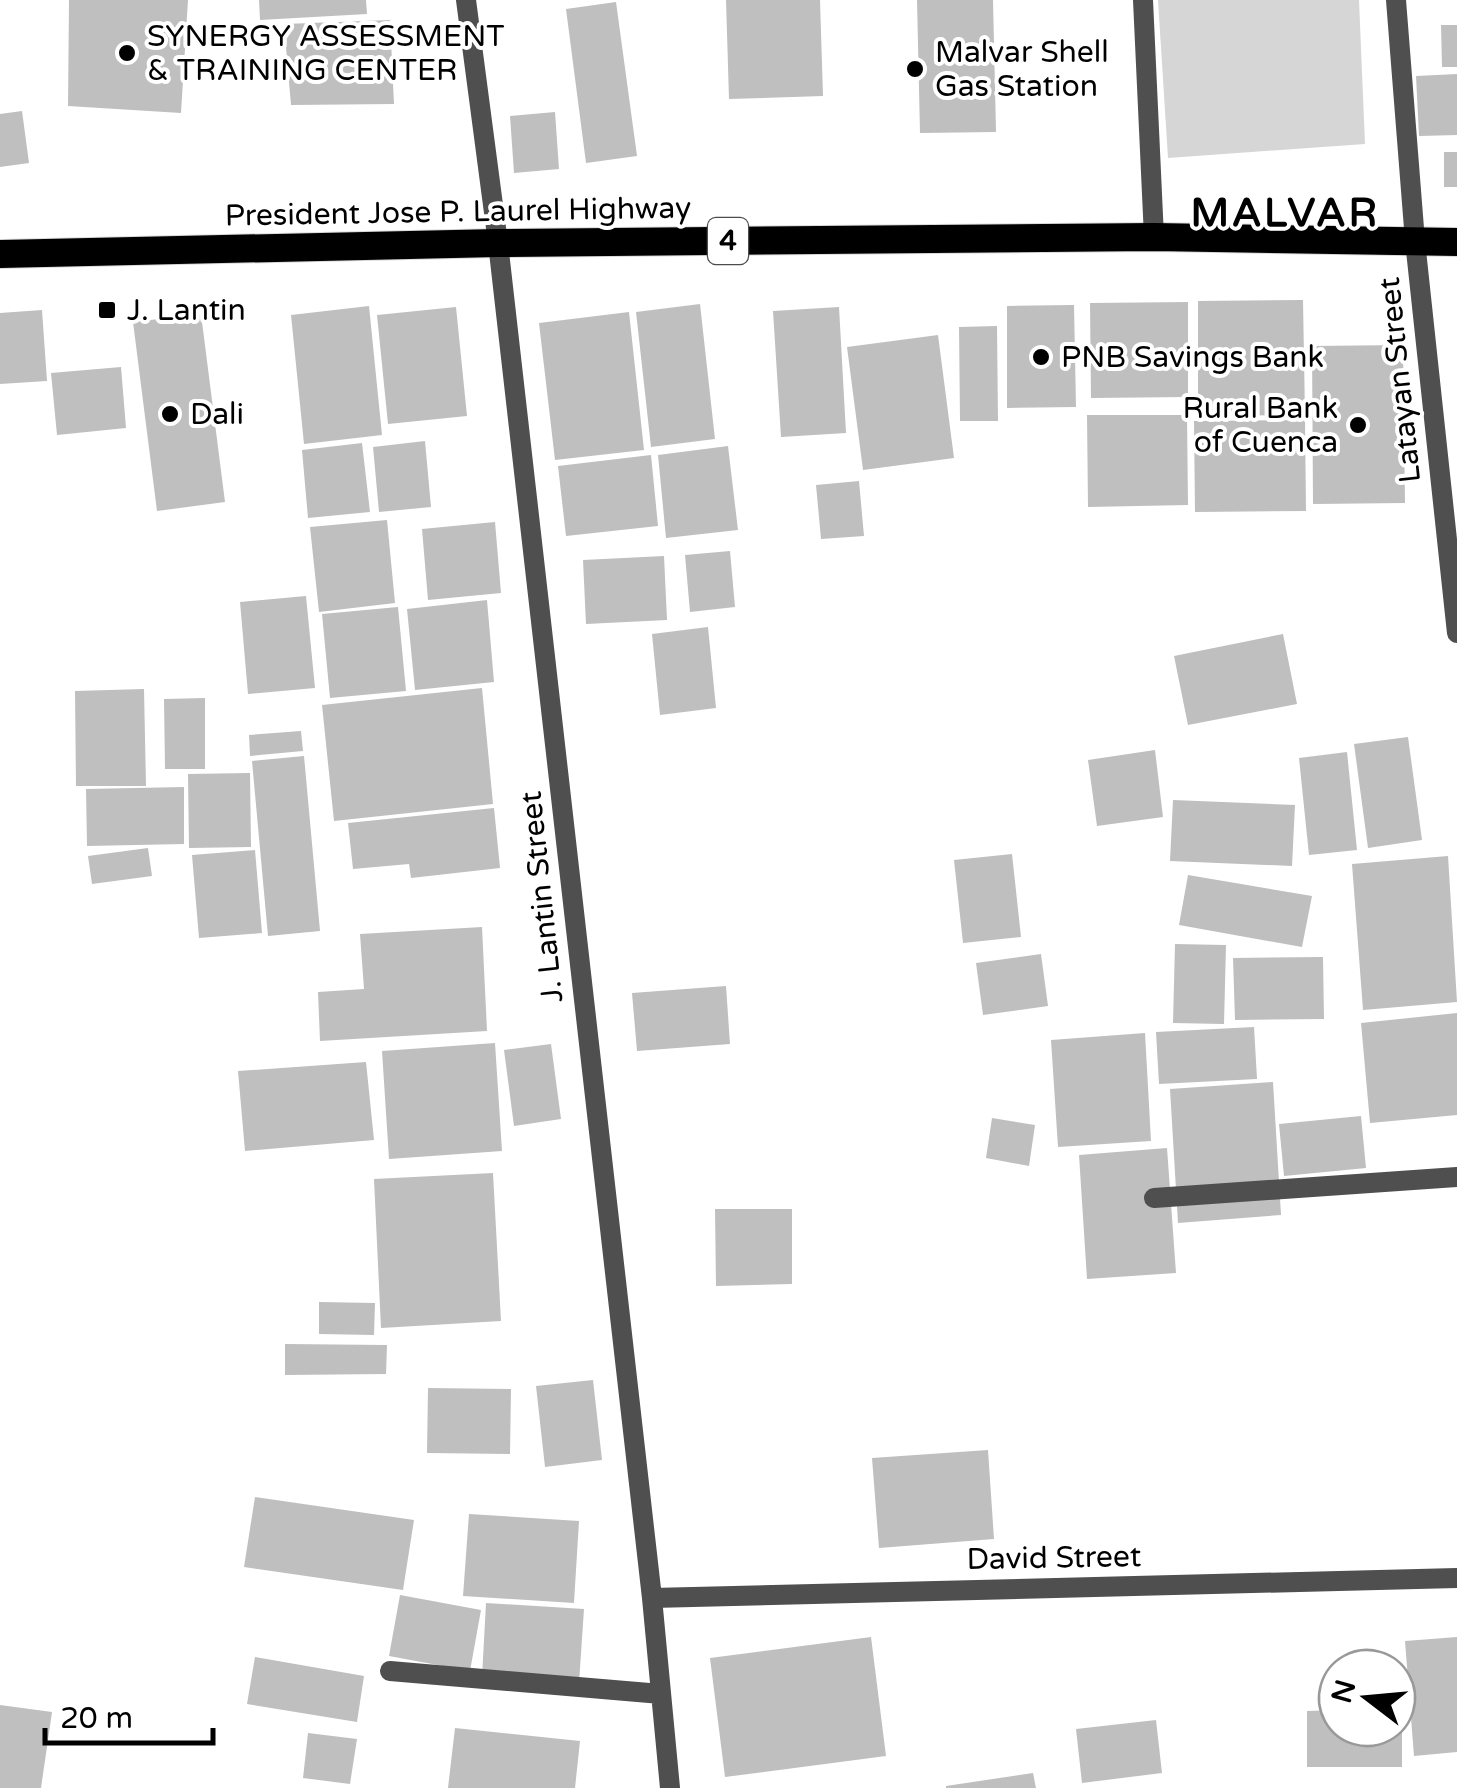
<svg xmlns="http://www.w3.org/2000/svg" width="1457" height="1788" font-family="'Varela Round',sans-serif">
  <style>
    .green { fill: #d6d6d6 }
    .building { fill: #bfbfbf }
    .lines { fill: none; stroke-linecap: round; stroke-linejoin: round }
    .trunk-casing { stroke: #dbdbdb; stroke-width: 30 }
    .minor { stroke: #4f4f4f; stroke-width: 20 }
    .trunk { stroke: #000; stroke-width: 28 }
    .poi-dot { fill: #000; stroke: #fff; stroke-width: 4 }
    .labels { text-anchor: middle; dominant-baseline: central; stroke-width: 8; stroke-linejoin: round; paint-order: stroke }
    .shield { fill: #fff; stroke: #4c4c4c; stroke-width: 2.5 }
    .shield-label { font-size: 28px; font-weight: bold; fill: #000 }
    .poi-label { font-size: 30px; fill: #000; stroke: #fff; text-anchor: start }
    .street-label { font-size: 30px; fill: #000; stroke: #fff }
    .district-label { font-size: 40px; font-weight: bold; letter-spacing: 2.5px; fill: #000; stroke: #fff }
  </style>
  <rect width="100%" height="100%" fill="#fff"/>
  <!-- green -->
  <path class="green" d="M1158 0H1359L1365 144 1168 158Z"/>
  <!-- building -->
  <path class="building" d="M69 0H188L181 113 68 106Z
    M259 0H366L367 14 260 20Z
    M726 0H820L823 96 729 99Z
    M917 0H993L996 132 920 133Z
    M616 2 637 156 586 163 566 9Z
    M390 20 394 104 291 105 284 24Z
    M1441 25H1457V67H1442Z
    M1457 74V135L1419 136 1416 76Z
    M22 111 29 163 0 167V114Z
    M555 112 559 169 514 173 510 116Z
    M1444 152H1457V187H1444Z
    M1303 300 1305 415 1198 416V301Z
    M1188 302V397L1091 398 1090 303Z
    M700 304 715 439 651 447 636 312Z
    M1074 305 1076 407 1007 408V306Z
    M369 306 382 435 304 444 291 315Z
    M456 307 467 416 388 424 377 315Z
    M839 307 846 433 781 437 773 311Z
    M42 310 47 381 0 384V313Z
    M629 312 644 450 555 460 539 323Z
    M201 314 225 502 157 511 133 322Z
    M997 326 998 421H960L959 327Z
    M938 335 954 458 863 470 847 347Z
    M1403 345 1405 503 1313 504 1312 346Z
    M121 367 126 428 57 435 51 373Z
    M1087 415H1187L1188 505 1088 507Z
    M1305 420 1306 511 1195 512 1194 421Z
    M425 441 431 507 379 512 373 447Z
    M362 443 370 512 308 518 302 450Z
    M728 446 738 530 666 538 658 455Z
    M651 455 658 526 566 536 558 466Z
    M859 481 864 536 821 539 816 485Z
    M387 520 395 603 319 612 310 527Z
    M495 522 501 593 428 600 422 529Z
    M730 551 735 607 690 612 685 555Z
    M664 556 667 620 586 624 583 560Z
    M306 596 315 688 248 694 240 602Z
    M487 600 494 682 415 690 407 609Z
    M398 607 406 691 330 698 322 614Z
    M708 627 716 708 660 715 652 634Z
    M1283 634 1297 704 1188 725 1174 656Z
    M482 688 493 804 334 821 322 705Z
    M144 689 146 786H76L75 691Z
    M205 698V769H165L164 699Z
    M301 731 303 751 250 756 249 735Z
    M1408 737 1422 840 1368 848 1354 744Z
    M1155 750 1163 817 1097 826 1088 760Z
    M1347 752 1357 850 1309 855 1299 758Z
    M304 756 320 931 268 936 252 761Z
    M250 773 251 847 189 848 188 774Z
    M184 787V844L87 846 86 789Z
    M1173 800 1295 805 1292 866 1170 861Z
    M494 808 500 868 411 878 409 864 353 869 348 823Z
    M148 848 152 876 92 884 88 856Z
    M255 850 262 933 199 938 192 855Z
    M1012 854 1021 937 963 943 954 860Z
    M1448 856 1457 1002 1363 1010 1352 864Z
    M1188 875 1312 896 1302 947 1179 925Z
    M482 927 487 1031 320 1041 318 992 364 989 360 934Z
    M1175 944 1226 945 1224 1024 1173 1023Z
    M1041 954 1048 1006 983 1015 976 963Z
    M1323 957 1324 1019 1235 1020 1233 958Z
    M726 986 730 1044 637 1051 632 993Z
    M1457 1013V1115L1370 1123 1361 1023Z
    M1254 1027 1257 1079 1159 1084 1156 1032Z
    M1145 1033 1151 1141 1058 1147 1051 1040Z
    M495 1043 502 1151 389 1159 382 1051Z
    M551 1044 561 1119 514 1126 504 1050Z
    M366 1062 374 1140 245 1151 238 1071Z
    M1273 1082 1281 1215 1178 1223 1170 1089Z
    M1361 1116 1366 1168 1284 1176 1279 1124Z
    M992 1118 1035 1125 1029 1166 986 1158Z
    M1167 1148 1176 1273 1087 1279 1079 1155Z
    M493 1173 501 1321 381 1328 374 1179Z
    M715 1209H792V1284L716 1286Z
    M319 1302 375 1303 374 1335 319 1334Z
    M285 1344 387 1345 386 1374 285 1375Z
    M593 1380 602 1460 545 1467 536 1386Z
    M428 1388 511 1389 510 1454 427 1453Z
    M988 1450 994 1539 879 1548 872 1458Z
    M255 1497 414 1520 403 1590 244 1567Z
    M469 1514 579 1521 574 1603 463 1596Z
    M400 1595 481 1610 470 1671 389 1656Z
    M486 1603 584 1609 579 1683 482 1677Z
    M871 1637 886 1756 725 1777 710 1658Z
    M1457 1637V1752L1414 1756 1405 1641Z
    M255 1657 364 1676 357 1722 247 1704Z
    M0 1705 52 1712 41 1788H0Z
    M1337 1710V1728H1397V1710H1402V1767H1307V1711Z
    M1156 1720 1162 1773 1082 1783 1076 1729Z
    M455 1728 580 1741 575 1788H448Z
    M308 1733 357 1739 350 1784 303 1778Z
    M1033 1773 1036 1788H946V1786Z"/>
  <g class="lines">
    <defs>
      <path id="trunk" d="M0 254 498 243 1154 237 1457 242"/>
    </defs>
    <!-- trunk casing -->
    <use href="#trunk" class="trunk-casing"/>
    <!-- minor -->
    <path class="minor" d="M466 0 498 243 652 1598 670 1788
      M1143 0 1154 237
      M1396 0 1415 241 1457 633
      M1154 1198 1457 1177
      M652 1598 1457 1578
      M390 1671 661 1694"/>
    <!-- trunk -->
    <use href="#trunk" class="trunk"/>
  </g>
  <!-- markers -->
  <g class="poi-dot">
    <circle cx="127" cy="53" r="10"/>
    <circle cx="915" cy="69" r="10"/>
    <rect x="97" y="300" width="20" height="20" rx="5"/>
    <circle cx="1041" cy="357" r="10"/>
    <circle cx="170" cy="414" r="10"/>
    <circle cx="1358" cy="425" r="10"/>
  </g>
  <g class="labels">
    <!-- shield labels -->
    <rect class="shield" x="708" y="218" width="40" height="46" rx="8"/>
    <g class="shield-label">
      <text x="728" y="241">4</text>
    </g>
    <!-- poi labels -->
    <g class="poi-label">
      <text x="147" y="36">SYNERGY ASSESSMENT<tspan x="147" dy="34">&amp; TRAINING CENTER</tspan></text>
      <text x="935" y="52">Malvar Shell<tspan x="935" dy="34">Gas Station</tspan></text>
      <text x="127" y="310">J. Lantin</text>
      <text x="1061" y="357">PNB Savings Bank</text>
      <text x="1338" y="408" text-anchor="end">Rural Bank<tspan x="1338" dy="34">of Cuenca</tspan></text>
      <text x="190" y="414">Dali</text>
    </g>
    <!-- street labels -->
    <g class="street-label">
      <text transform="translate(458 212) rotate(-1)">President Jose P. Laurel Highway</text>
      <text transform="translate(1400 380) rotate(-96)">Latayan Street</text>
      <text transform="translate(542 897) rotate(-96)">J. Lantin Street</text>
      <text transform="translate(1054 1558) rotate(-1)">David Street</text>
    </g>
    <!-- district labels -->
    <g class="district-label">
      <text x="1285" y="213">MALVAR</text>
    </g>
  </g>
  <!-- north arrow -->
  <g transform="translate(1367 1698) rotate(286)"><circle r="48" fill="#ffffff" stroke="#999999" stroke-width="2.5"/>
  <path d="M0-8L18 38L0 25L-18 38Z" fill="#000000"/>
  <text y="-15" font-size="28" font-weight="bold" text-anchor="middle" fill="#000000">N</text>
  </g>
  <!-- scale -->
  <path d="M45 1728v15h168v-15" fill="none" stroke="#000000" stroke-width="5"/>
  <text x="60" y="1728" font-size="30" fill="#000000" stroke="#ffffff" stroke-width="8" paint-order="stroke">20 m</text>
</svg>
